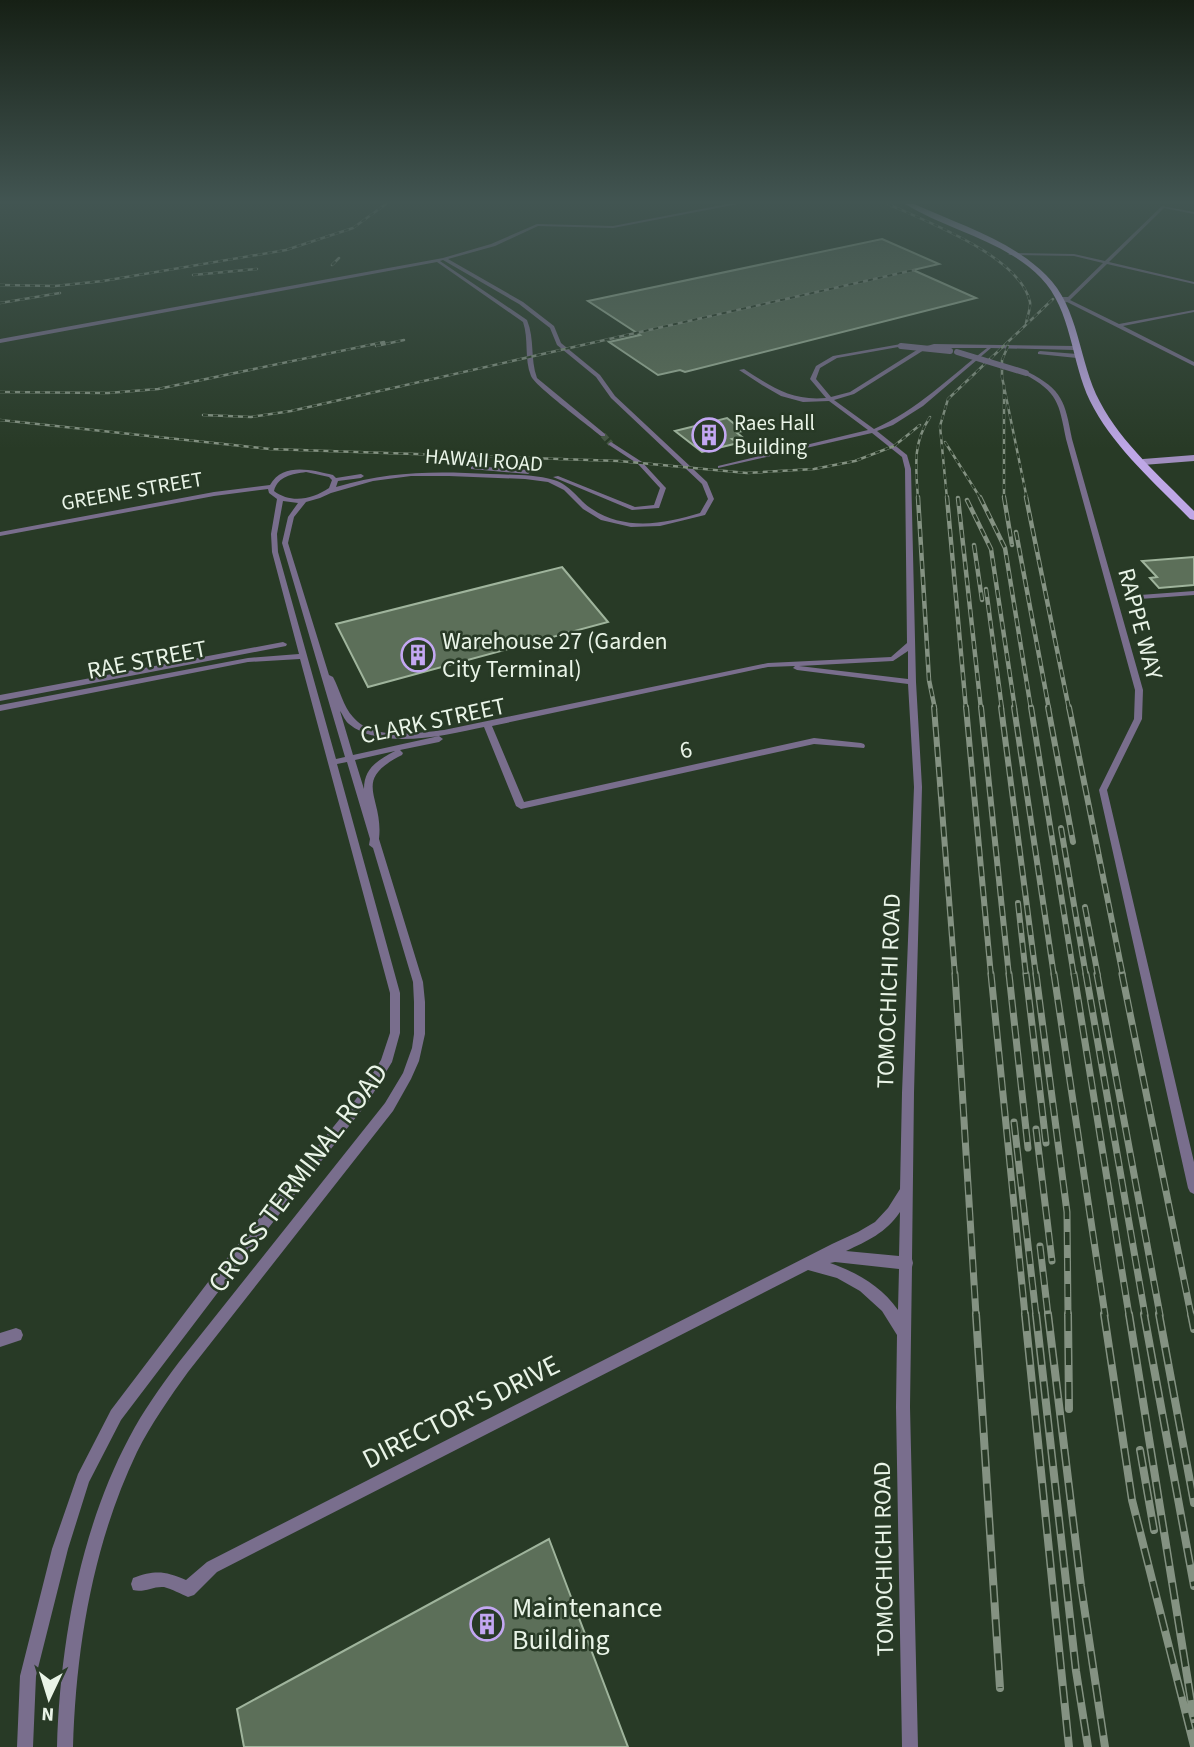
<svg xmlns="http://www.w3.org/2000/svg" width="1194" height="1747" font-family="'Source Sans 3',sans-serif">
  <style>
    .building { fill: #5c6f59; stroke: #9fb49c; stroke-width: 2 }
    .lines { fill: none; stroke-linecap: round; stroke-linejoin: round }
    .street-tunnel { stroke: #455643; stroke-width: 6; stroke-dasharray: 6 2.5; stroke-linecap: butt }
    .street { fill: #796e8d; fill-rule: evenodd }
    .secondary { fill: #a08ebf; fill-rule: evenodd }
    .primary { fill: #bea7e6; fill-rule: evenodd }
    .rail-far4-casing { stroke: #849282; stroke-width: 2.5 }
    .rail-far3-casing { stroke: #849282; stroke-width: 4.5 }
    .rail-far2-casing { stroke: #849282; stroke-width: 6 }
    .rail-far1-casing { stroke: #849282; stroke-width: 7 }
    .rail-casing { stroke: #849282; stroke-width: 8 }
    .rail-far4 { stroke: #283a26; stroke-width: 2; stroke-dasharray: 5; stroke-linecap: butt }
    .rail-far3 { stroke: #283a26; stroke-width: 2.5; stroke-dasharray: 8; stroke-linecap: butt }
    .rail-far2 { stroke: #283a26; stroke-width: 3.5; stroke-dasharray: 10; stroke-linecap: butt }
    .rail-far1 { stroke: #283a26; stroke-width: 4.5; stroke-dasharray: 13; stroke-linecap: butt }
    .rail { stroke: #283a26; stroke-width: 5; stroke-dasharray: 17; stroke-linecap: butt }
    .street-bridge { stroke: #796e8d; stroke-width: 6 }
    .labels { text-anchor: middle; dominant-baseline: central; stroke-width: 5; stroke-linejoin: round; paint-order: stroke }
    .far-poi-label { font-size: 21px; fill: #e9f4e7; stroke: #283a26; text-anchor: start }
    .far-street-label { font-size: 21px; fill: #e9f4e7; stroke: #283a26 }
    .street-label { font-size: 24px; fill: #e9f4e7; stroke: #283a26 }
    .poi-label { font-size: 24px; fill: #e9f4e7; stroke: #283a26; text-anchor: start }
    .near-street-label { font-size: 28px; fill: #e9f4e7; stroke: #283a26 }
    .near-poi-label { font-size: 28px; fill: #e9f4e7; stroke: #283a26; text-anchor: start }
  </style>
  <rect width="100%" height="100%" fill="#283a26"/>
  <!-- building -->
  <path class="building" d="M882 239 939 264 913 270 976 298 685 372 680 370 658 375 609 342 640 335 588 301Z
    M727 418 743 431 736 432 742 437 732 439 738 443 702 452 675 431Z
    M1194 557V585L1159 588 1150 578 1157 577 1142 561Z
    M562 567 608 622 368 687 336 624Z
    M549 1539 628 1747H244L237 1709Z"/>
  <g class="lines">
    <!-- street-tunnel -->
    <path class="street-tunnel" d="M603 435 611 444"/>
    <!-- street -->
    <path class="street" d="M727 204H738L613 228 538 226 495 246 448 259 523 302 554 326 561 343 600 375 615 396 707 482 714 499 705 515 660 526 631 527 601 520 583 509 564 490 548 482 525 479 449 476H411L373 481 331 493 320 498 306 502 294 517 288 543 329 675 333 677C340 690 343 706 353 717 373 741 417 733 444 730L768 663 891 657 907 643 905 469 902 457 872 433 718 468V466L868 430 829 401 803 402 781 396 762 385 739 370 744 369C772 387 791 401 826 398L810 379 816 366 833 356 901 344 904 346 837 358 820 368 816 379 831 397 850 392 920 348 934 344 1075 346 1078 348 1075 350 991 348 923 406 893 425 877 431 907 455 911 469 916 682 922 787 914 1093 912 1259 913 1263 912 1267 910 1407 918 1747H902L896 1407 897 1335 882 1311 860 1291 837 1278 808 1270 217 1572 194 1595 188 1597C181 1594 172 1589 164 1587 153 1586 144 1593 133 1590L131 1584 133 1578C155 1570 165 1571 186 1580L207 1562 832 1244 858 1232 875 1222 888 1208 900 1189 902 1093 914 787 908 684 797 670 793 668 795 666 768 667 492 726 524 802 814 738 861 743 864 744 865 746 864 748 814 744 521 809 516 806 484 727C447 735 382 751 349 724 345 721 343 715 340 711L353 755 439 736 443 739 439 742 400 750 403 753 402 755C350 781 384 796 379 839L423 982 425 1002V1034L419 1061 411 1079 393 1111 188 1372C170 1397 151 1424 137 1452 93 1544 76 1647 73 1747H57C60 1644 80 1530 129 1438 143 1411 161 1386 179 1362L385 1103 403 1073 412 1048 414 1034V1002L413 982 373 848 369 845 370 839 347 762 337 764 400 993V1033L392 1062 368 1102 225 1283 121 1420 89 1482 68 1549 36 1676 33 1747H17L20 1676 52 1549 78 1474 111 1410 215 1273 360 1094 381 1060 390 1033V993L300 659 248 662 0 711V705L248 658 299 654 272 552 271 534 277 499 269 493 268 489 214 496 0 536V532L214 492 270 485C283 462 312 470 333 475L336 478 361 474 364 476 361 478 338 481 336 487C390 471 434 471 490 474 511 475 533 474 554 480 571 485 578 500 592 509 625 531 665 524 700 513L708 499 702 484 611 398 596 377 557 345 550 328 519 304 443 260 440 261 527 320C535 339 530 359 537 378L605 434V436H601C589 426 535 386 531 376 524 359 529 339 523 322L437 262 0 343V339L443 258 491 244 537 224 613 226ZM934 348H987C950 377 917 410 874 429L834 400 854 394 924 350ZM306 472 329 477 332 480 329 488C313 499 291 504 274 491 278 476 292 474 306 472ZM283 501 298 503 288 517 282 543 345 757 336 759 278 552 277 534ZM908 651V679L799 666 893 661ZM395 751C378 760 364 768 364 789L355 760ZM900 1212 899 1256 846 1251C867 1241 886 1233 900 1212ZM835 1262 899 1269 898 1310C881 1286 858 1273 830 1263Z
      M1162 206 1194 212V214L1164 208 1109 262 1194 282V284L1107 264 1070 300 1119 324 1194 310V312L1123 326 1194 362V366L1067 302 1059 304V302L1063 300 1061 297H1068L1103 263 1074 256 1010 255 1008 254 1010 253 1074 254 1105 261Z
      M1040 351 1077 354 1080 356 1077 358 1038 354V352Z
      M1024 372H1028C1063 390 1065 402 1072 439L1143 690 1142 719 1107 790 1194 1162V1194L1190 1192 1188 1188 1099 790 1134 719 1135 690 1066 439C1059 403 1058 392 1024 374Z
      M611 442 642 462 665 487 666 488 659 508 632 510 553 477 558 476 635 507 654 505 660 488 638 464 609 445 608 444Z
      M473 466 528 470 531 472 528 474 471 469V467Z
      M1194 591V595L1140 599 1136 597 1140 595Z
      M283 642 287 644 286 646 0 701V695Z
      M16 1328 21 1330 23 1335 21 1340 0 1347V1333Z"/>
    <!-- secondary -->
    <path class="secondary" d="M1194 455V461L1143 465 1139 462 1143 459Z"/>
    <!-- primary -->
    <path class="primary" d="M905 204H914C958 224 1011 240 1046 275 1080 308 1078 361 1100 402 1122 444 1161 477 1194 511V520L1190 519C1155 483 1113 447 1090 401 1071 362 1072 310 1041 278 1004 240 949 231 905 204Z"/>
    <defs>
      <path id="rail-far4" d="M888 204C927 222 1020 256 1030 302 1031 308 1027 317 1026 323
        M332 265 339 258
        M193 275 257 269
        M0 285 55 286 103 281 286 250 353 228 386 204
        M0 303 60 293
        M376 346 404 340
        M1008 346 1002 360V377L1027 499
        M0 392 108 393 158 389 384 342
        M203 415 251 417 291 411 914 270
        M0 420 270 449 619 461 747 473 814 469 855 461 894 446 920 425
        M945 442 981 499
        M918 499C916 468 912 444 930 417
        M947 499 940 426 948 399 1053 299
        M1004 499V385"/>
      <path id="rail-far3" d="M918 497 929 680 935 709
        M947 497 966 709
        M980 497 1005 548 1031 709
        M1004 497 1012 545
        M1026 497 1069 709
        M958 498 981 709
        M967 500 991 549 1015 709
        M1016 532 1049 709
        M974 545 982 600
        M986 589 1002 709"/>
      <path id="rail-far2" d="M934 707 955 976
        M966 707 991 976
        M981 707 1009 976
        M1001 707 1036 976
        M1014 707 1054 976
        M1031 707 1074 976
        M1048 707 1073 842
        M1069 707 1123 976
        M1061 828 1086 976
        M1018 903 1026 976
        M1085 907 1098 976"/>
      <path id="rail-far1" d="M955 974 976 1315
        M991 974 1025 1315
        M1009 974 1028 1148
        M1026 974 1046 1143
        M1036 974 1067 1212 1068 1315
        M1054 974 1105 1315
        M1074 974 1129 1315
        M1086 974 1145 1315
        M1097 974 1160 1315
        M1122 974 1191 1315
        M1014 1122 1036 1315
        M1036 1129 1052 1261
        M1040 1246 1048 1315"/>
      <path id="rail" d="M976 1314 1000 1688
        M1025 1314 1069 1747
        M1036 1314 1076 1671 1088 1747
        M1048 1314 1081 1586 1105 1747
        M1068 1314 1069 1409
        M1104 1314 1132 1500 1194 1746
        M1129 1314 1194 1719
        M1144 1314 1194 1586
        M1159 1314 1194 1503
        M1191 1314 1194 1329
        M1140 1450 1154 1530"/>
    </defs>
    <!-- rail-far4 casing -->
    <use href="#rail-far4" class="rail-far4-casing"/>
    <!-- rail-far3 casing -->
    <use href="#rail-far3" class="rail-far3-casing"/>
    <!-- rail-far2 casing -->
    <use href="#rail-far2" class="rail-far2-casing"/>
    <!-- rail-far1 casing -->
    <use href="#rail-far1" class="rail-far1-casing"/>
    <!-- rail casing -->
    <use href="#rail" class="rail-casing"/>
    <!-- rail-far4 -->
    <use href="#rail-far4" class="rail-far4"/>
    <!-- rail-far3 -->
    <use href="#rail-far3" class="rail-far3"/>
    <!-- rail-far2 -->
    <use href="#rail-far2" class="rail-far2"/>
    <!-- rail-far1 -->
    <use href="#rail-far1" class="rail-far1"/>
    <!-- rail -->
    <use href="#rail" class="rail"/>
    <!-- street-bridge -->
    <path class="street-bridge" d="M901 346 950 351
      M957 352 1026 373"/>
  </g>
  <!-- sky -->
  <linearGradient id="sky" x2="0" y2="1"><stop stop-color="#162015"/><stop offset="0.45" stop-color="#425552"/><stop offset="1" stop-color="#425552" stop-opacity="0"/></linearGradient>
  <rect width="1194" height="449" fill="url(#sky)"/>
  <!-- icons -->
  <defs>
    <symbol id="building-ring" viewBox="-11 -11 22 22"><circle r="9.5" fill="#283a26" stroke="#c3a7f2" stroke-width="1.5"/><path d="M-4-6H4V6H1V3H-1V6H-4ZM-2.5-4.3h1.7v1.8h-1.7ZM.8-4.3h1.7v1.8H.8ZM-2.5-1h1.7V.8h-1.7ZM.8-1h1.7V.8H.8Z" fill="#c3a7f2"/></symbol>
  </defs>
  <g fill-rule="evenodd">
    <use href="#building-ring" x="690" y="416" width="38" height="38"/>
    <use href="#building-ring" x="399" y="636" width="38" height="38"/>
    <use href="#building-ring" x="468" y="1605" width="38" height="38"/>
  </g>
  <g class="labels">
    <!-- far-poi labels -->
    <g class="far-poi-label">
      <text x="734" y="423">Raes Hall<tspan x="734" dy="24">Building</tspan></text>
    </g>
    <!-- far-street labels -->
    <g class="far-street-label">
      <text transform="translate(484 460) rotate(4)">HAWAII ROAD</text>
      <text transform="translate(132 491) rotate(-10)">GREENE STREET</text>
    </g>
    <!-- street labels -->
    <g class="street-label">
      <text transform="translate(1140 624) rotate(75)">RAPPE WAY</text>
      <text transform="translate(147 660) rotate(-11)">RAE STREET</text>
      <text transform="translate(433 721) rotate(-12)">CLARK STREET</text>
      <text transform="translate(686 750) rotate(-13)">6</text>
      <text transform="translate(889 991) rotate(-88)">TOMOCHICHI ROAD</text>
      <text transform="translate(884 1559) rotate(-91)">TOMOCHICHI ROAD</text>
    </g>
    <!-- poi labels -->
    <g class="poi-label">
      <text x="442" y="641">Warehouse 27 (Garden<tspan x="442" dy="28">City Terminal)</tspan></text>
    </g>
    <!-- near-street labels -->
    <g class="near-street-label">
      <text transform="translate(298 1178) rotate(-53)">CROSS TERMINAL ROAD</text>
      <text transform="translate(461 1412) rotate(-27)">DIRECTOR'S DRIVE</text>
    </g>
    <!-- near-poi labels -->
    <g class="near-poi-label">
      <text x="512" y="1608">Maintenance<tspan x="512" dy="32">Building</tspan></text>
    </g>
  </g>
  <!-- north arrow -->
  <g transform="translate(49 1698) rotate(184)" stroke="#283a26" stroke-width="5" paint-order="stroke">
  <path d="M0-5L12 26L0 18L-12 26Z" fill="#e9f4e7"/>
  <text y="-10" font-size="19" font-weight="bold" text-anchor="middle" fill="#e9f4e7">N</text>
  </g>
</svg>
